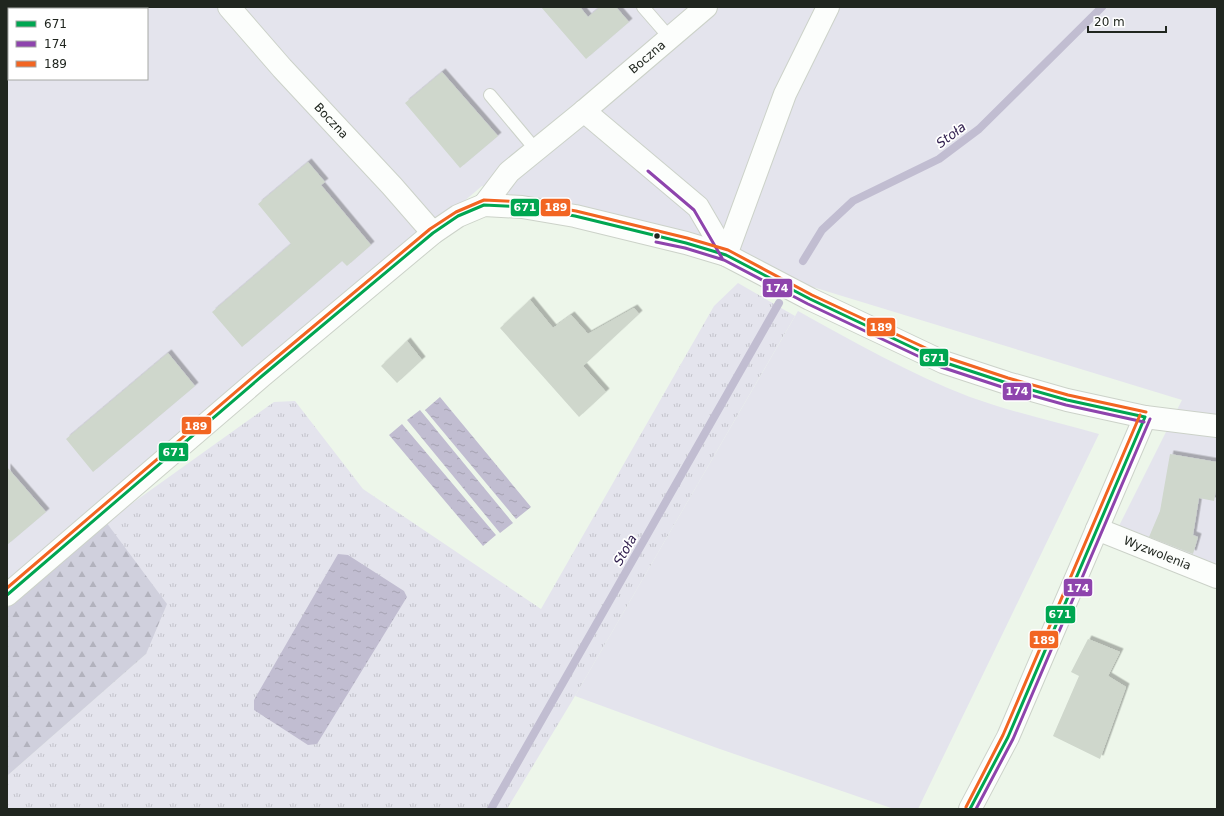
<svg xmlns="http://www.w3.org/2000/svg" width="1224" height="816" font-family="'DejaVu Sans',sans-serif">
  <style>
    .grass { fill: url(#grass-tufts) }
    .forest { fill: url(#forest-firs) }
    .green { fill: #e4e4ed; fill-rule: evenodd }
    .water { fill: url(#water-ripples) }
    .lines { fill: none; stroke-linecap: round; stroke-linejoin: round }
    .stream { stroke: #c1bdd1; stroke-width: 8 }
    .building { fill: #cfd7cc; filter: url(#shadow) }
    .service-casing { stroke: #ccd2c9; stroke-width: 14 }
    .minor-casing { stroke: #ccd2c9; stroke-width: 24 }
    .tertiary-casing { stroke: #ccd2c9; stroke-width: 24 }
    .service { stroke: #fcfefc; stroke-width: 12 }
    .minor { stroke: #fcfefc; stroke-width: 22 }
    .tertiary { stroke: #fcfefc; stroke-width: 22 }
    .bus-1-casing { stroke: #fff; stroke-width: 6 }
    .bus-2-casing { stroke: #fff; stroke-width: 6 }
    .bus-3-casing { stroke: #fff; stroke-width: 6 }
    .bus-1 { stroke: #00a651; stroke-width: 3 }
    .bus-2 { stroke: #8e44ad; stroke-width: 3 }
    .bus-3 { stroke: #f26522; stroke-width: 3 }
    .bus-dot { fill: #20261f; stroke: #fff; stroke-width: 1.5 }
    .labels { text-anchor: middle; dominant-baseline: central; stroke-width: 3.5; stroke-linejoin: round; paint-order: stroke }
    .street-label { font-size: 12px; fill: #20261f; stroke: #fff }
    .water-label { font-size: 13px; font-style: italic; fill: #332250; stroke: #fff }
    .line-badge { stroke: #fff; stroke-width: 1.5 }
    .badge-label { font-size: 11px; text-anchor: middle; font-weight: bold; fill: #fff }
  </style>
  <defs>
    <pattern id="grass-tufts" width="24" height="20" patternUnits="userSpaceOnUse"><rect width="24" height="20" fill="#e4e4ed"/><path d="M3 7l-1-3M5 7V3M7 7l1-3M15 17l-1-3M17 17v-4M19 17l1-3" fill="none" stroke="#c3c3cb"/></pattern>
    <pattern id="forest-firs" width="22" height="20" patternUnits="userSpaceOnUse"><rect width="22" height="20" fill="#d0d0dd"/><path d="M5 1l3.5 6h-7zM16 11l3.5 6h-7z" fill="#b2b2bd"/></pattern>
    <pattern id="water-ripples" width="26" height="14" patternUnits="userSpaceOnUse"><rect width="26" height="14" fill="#c1bdd1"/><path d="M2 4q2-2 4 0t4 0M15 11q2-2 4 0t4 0" fill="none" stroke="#a6a2b3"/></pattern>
    <filter id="shadow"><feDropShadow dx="3.5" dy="-3.5" stdDeviation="0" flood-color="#0004"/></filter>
  </defs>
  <rect width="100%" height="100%" fill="#edf6ea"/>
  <!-- grass -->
  <path class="grass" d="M738 283 795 316 575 696 507 809H7V776L146 654 106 522 274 402 295 401 363 489 541 609 714 306Z"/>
  <!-- forest -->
  <path class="forest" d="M106 522 167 604 146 654 7 776V608Z"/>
  <!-- green -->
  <path class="green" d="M7 7H1217V573L1115 534 1182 400 482 186 7 588ZM9 9H147V79H9Z
    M798 311C854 342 910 374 970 397 1012 412 1056 422 1099 434L918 809H894L717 748 575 696Z"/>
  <!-- water -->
  <path class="water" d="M440 397 531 507 516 519 425 410Z
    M420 410 513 523 500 533 407 420Z
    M402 424 496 535 483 546 389 435Z
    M338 554 348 555 404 591 407 597 317 744 308 745 254 710V700Z"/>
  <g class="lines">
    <!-- stream -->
    <path class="stream" d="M803 261 822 230 853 201 939 159 979 129 1102 7
      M491 809 779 303"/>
  </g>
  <!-- building -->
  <path class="building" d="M541 7H580L588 17 600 7H616L629 22 586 59Z
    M442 72 498 136 460 168 405 103Z
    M308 162 325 182 321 185 371 245 347 266 342 261 242 347 212 312 291 244 258 204Z
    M530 300 553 328 571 315 588 334 634 308 639 314 583 366 606 392 579 417 500 328Z
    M407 341 422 360 397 383 381 366Z
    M168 353 195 386 93 472 66 439Z
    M1170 454 1217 462V485L1214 501 1199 498 1193 535 1198 537 1193 554 1149 537 1160 511Z
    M7 467 46 512 7 545Z
    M1088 639 1120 652 1108 676 1126 687 1100 759 1053 736 1079 676 1071 672Z"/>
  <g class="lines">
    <defs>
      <path id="service" d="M643 7 670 38
        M490 95 536 150"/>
      <g id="minor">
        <path id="s1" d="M229 7 282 68 392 186 433 233"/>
        <path d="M584 111 698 207 726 255"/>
        <path id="s2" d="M484 205 509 172 584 111 706 7"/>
        <path d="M726 255 785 94 828 7"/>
        <path id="s3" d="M1097 529 1217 577"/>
        <path d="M970 809 1008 737 1145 417"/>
      </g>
      <path id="tertiary" d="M7 595 262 376 433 233 458 216 484 205 522 207 575 216 686 243 726 255 810 299 943 362 1007 383 1067 400 1145 417 1217 426"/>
    </defs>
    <!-- service casing -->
    <use href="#service" class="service-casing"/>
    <!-- minor casing -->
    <use href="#minor" class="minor-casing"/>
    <!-- tertiary casing -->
    <use href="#tertiary" class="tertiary-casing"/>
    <!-- service -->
    <use href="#service" class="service"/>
    <!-- minor -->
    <use href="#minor" class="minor"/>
    <!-- tertiary -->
    <use href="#tertiary" class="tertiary"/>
    <defs>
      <path id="bus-1" d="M7 595 262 376 433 233 458 216 484 205 522 207 575 216 686 243 726 255 810 299 943 362 1007 383 1067 400 1145 417
        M970 809 1008 737 1145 417"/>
      <path id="bus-2" d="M648 171 694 210 722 258
        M656 242 685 248 724 260 808 304 941 367 1005 388 1066 405 1144 422
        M976 809 1013 739 1150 419"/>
      <path id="bus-3" d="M7 588 259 372 430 229 456 212 484 200 523 202 576 211 687 238 728 250 812 295 945 357 1008 378 1068 395 1146 412
        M966 807 1003 735 1140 415"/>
    </defs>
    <!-- bus-1 casing -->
    <use href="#bus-1" class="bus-1-casing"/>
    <!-- bus-2 casing -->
    <use href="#bus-2" class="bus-2-casing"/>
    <!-- bus-3 casing -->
    <use href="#bus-3" class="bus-3-casing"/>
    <!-- bus-1 -->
    <use href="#bus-1" class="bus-1"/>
    <!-- bus-2 -->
    <use href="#bus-2" class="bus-2"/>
    <!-- bus-3 -->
    <use href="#bus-3" class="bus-3"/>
  </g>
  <!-- markers -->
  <circle class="bus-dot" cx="657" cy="236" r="3.5"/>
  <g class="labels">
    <!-- street labels -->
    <g class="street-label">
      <text stroke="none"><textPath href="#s2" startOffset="221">Boczna</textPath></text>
      <text stroke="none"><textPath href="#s1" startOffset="153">Boczna</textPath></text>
      <text stroke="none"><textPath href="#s3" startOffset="65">Wyzwolenia</textPath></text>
    </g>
    <!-- water labels -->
    <g class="water-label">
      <text transform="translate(951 135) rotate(-37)">Stoła</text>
      <text transform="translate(625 550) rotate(-60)">Stoła</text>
    </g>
  </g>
  <g class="line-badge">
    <rect x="510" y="198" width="30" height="19" rx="4" fill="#00a651"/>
    <rect x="540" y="198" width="31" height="19" rx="4" fill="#f26522"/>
    <rect x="762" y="278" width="31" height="20" rx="4" fill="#8e44ad"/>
    <rect x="866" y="317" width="30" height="20" rx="4" fill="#f26522"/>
    <rect x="919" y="348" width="30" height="19" rx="4" fill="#00a651"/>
    <rect x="1002" y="382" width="30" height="19" rx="4" fill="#8e44ad"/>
    <rect x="181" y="416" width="31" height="19" rx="4" fill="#f26522"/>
    <rect x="158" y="442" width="31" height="20" rx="4" fill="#00a651"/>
    <rect x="1063" y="578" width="30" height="19" rx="4" fill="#8e44ad"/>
    <rect x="1045" y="605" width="31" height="19" rx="4" fill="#00a651"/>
    <rect x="1029" y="630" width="30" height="19" rx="4" fill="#f26522"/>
  </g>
  <g class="badge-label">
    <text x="525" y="211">671</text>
    <text x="556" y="211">189</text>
    <text x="777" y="292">174</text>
    <text x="881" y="331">189</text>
    <text x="934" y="362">671</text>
    <text x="1017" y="395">174</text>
    <text x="196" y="430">189</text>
    <text x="174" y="456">671</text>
    <text x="1078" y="592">174</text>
    <text x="1060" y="618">671</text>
    <text x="1044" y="644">189</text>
  </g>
  <!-- border -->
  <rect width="1224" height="816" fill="none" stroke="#20261f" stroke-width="16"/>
  <!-- legend -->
  <rect x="8" y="8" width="140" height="72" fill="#ffffff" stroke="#a6a8a5"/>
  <rect x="16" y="21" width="20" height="6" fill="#00a651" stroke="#a6a8a5"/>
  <text x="44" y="28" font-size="12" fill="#20261f">671</text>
  <rect x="16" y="41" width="20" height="6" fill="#8e44ad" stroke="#a6a8a5"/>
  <text x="44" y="48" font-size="12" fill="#20261f">174</text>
  <rect x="16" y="61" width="20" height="6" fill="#f26522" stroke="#a6a8a5"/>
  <text x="44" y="68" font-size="12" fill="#20261f">189</text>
  <!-- scale -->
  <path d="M1088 26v6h78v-6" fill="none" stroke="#20261f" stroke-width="2"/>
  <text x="1094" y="26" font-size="12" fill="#20261f" stroke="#ffffff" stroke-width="3" paint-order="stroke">20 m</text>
</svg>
